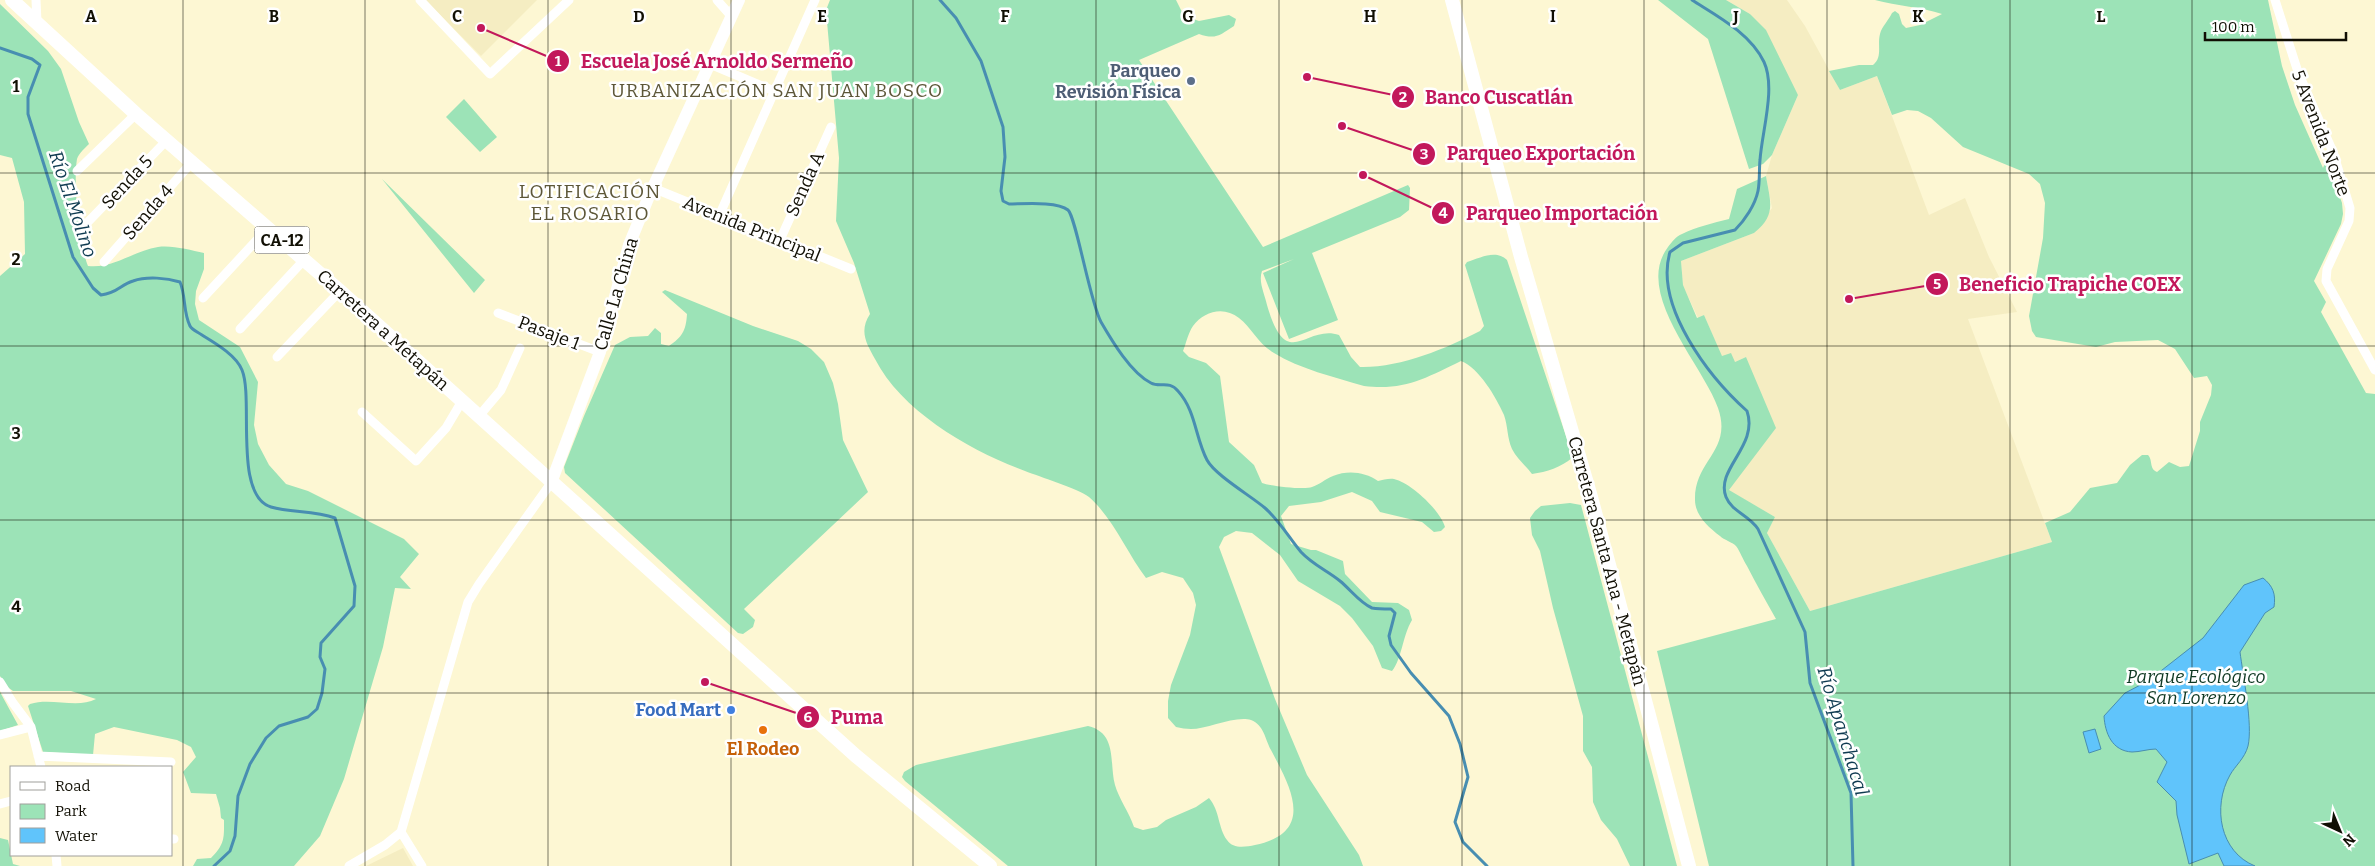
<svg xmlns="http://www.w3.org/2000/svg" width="2375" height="866" font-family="Bitter,serif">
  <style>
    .built { fill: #f5edc2 }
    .green { fill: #9ce3b7 }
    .water { fill: #60c4fb; stroke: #488eb1 }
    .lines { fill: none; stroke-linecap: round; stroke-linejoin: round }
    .stream { stroke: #488eb1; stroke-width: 3 }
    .street { stroke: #fff; stroke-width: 9 }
    .secondary { stroke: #fff; stroke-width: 12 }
    .primary { stroke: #fff; stroke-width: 14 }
    .grid { fill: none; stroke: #110f04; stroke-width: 1; stroke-opacity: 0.55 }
    .service-dot { fill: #5c6f8a; stroke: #fff; stroke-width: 2 }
    .shop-dot { fill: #3f7fe0; stroke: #fff; stroke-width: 2 }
    .food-dot { fill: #e8710a; stroke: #fff; stroke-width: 2 }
    .labels { text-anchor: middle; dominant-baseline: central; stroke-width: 5; stroke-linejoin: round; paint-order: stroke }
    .shield { fill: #fff; stroke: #58574f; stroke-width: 1 }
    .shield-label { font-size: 16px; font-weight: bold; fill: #110f04 }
    .service-label { font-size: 18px; font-weight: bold; fill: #4e5e75; stroke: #fff; text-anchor: end }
    .street-label { font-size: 18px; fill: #110f04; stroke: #fff }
    .park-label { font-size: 18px; font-style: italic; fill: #0e3822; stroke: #fff }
    .shop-label { font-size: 18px; font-weight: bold; fill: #366cbe; stroke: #fff; text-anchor: end }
    .food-label { font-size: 18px; font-weight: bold; fill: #c56008; stroke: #fff }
    .neighbourhood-label { font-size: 19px; letter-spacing: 1px; fill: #5d5738; stroke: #fff }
    .water-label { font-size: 19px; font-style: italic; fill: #0f3b51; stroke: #fff }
    .grid-label { font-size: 16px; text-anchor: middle; font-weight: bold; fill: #110f04; stroke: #fff; stroke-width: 5; stroke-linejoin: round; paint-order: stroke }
    .leader { fill: none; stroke: #c2185b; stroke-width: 2 }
    .callout-dot { fill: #c2185b; stroke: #fff; stroke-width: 2 }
    .mark-label { font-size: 15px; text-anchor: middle; font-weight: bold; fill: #fff }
    .callout-label { font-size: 19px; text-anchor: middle; font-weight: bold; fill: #c2185b; stroke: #fff; stroke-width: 5; stroke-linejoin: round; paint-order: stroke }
  </style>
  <rect width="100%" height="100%" fill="#fdf7d3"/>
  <!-- built -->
  <path class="built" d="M425 0H537L481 56Z
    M1726 0H1787L1805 26 1840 90 1877 76 1929 215 1965 198 1989 257 2017 312 1968 319 2052 542 1810 611 1767 533 1775 517 1728 490 1746 357 1735 362 1722 357 1704 315 1698 318 1683 286 1681 261 1754 233 1772 208 1766 176 1772 155 1798 95 1750 14Z
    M403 848 413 866H366Z"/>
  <!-- green -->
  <path class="green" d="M830 0H1176L1184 16 1199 21 1229 15 1236 19 1234 26C1220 35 1216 40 1199 34L1139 60 1263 247 1408 185 1410 188 1409 210 1400 217 1312 253 1338 320 1289 339 1263 273 1294 259 1262 271C1258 282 1265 295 1267 305 1287 374 1305 324 1339 335L1351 357 1360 367C1400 368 1445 349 1480 331L1484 326 1465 265 1467 262C1480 258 1496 249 1507 260L1572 454V458C1561 467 1547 472 1532 474 1526 466 1517 459 1512 449 1507 438 1508 426 1504 415 1496 397 1479 368 1461 361 1426 378 1404 391 1364 386 1334 377 1300 369 1274 353 1258 344 1252 328 1239 318 1224 306 1204 311 1193 326 1188 333 1186 344 1183 351L1189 357 1206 363 1220 376 1229 442 1254 465 1262 483C1270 486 1305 490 1312 487 1319 485 1325 479 1333 476 1348 470 1365 472 1378 481 1383 480 1389 478 1394 479 1411 483 1440 510 1445 527L1441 531 1434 532 1422 522 1380 512 1372 501 1352 492 1321 502 1289 506 1281 516 1291 544 1311 550H1316L1343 561 1345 574 1372 602 1398 603 1409 610 1412 620C1402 637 1402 659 1392 671L1382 668 1373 646 1352 618 1340 606 1298 581 1280 555 1252 533 1236 531 1224 537 1219 547 1275 699 1307 775 1359 855 1363 866H1008L905 781 902 777 904 772 916 765 1088 726C1118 733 1109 764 1115 785 1119 799 1129 812 1134 827L1143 830 1157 827 1166 820 1196 807 1209 798C1220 811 1218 828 1227 840 1233 849 1245 847 1255 845 1316 832 1291 788 1271 750 1265 739 1264 725 1251 720 1236 715 1207 729 1191 729 1186 729 1181 728 1176 727L1168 718V701L1171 685 1190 635 1196 605 1193 593 1183 578 1162 572 1146 578C1127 553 1113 518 1089 497 1077 488 1040 477 1025 471 971 451 902 412 875 359 866 343 859 331 870 314L854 263 836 221 839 158 826 10Z
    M1658 0H1726L1750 14 1766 30 1798 95 1772 155 1763 164 1749 169 1708 39Z
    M1875 0H2268L2282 66 2295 105 2323 168 2327 159 2342 203 2343 214 2341 224 2314 281 2326 302 2321 312 2366 393 2375 394V866H1709L1657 651 1776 619C1766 601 1756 584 1747 566 1743 560 1740 551 1736 546 1732 542 1724 540 1720 536 1708 527 1695 515 1695 500 1694 460 1733 451 1718 408 1703 365 1633 293 1668 247 1672 242 1676 236 1682 234 1696 227 1713 223 1729 219L1737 189 1766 176C1770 201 1777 215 1754 233L1681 261 1683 285 1697 318 1704 315 1722 356 1731 353 1735 362 1746 357 1776 428 1729 490 1775 517 1767 533 1810 611 2052 542 2045 523 2070 512 2090 488 2117 483 2130 465 2142 455H2148C2153 460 2149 469 2157 472L2169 462 2180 467 2189 466 2200 431V422L2211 395 2212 385 2207 376 2194 378 2175 349 2158 340 2115 342 2096 347 2036 337 2032 331 2029 316 2043 238 2045 203 2040 184 2029 174 1963 147 1931 118 1918 111 1907 110 1892 115 1877 76 1840 90 1829 71 1859 65H1873C1883 57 1877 45 1880 34 1882 26 1889 20 1892 13L1895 11 1899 14 1902 24 1906 28 1920 25 1942 14C1922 7 1897 6 1875 0Z
    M0 4 48 51 61 69 79 122 89 144C85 148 79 153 77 159 73 182 79 245 88 266 113 269 133 251 158 247 172 245 190 250 204 253V269L196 291 195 304 199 320 240 347 258 382 254 425 258 444 269 465 286 484 308 491 404 539 419 554 400 577 411 589 395 588 383 647 344 779 320 836 294 866H193L197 859 211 858C225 844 224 838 224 820L221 818 220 808 216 794 191 793 183 772 196 757 191 747 177 740 114 727 95 734 93 755 43 752 28 706 30 704C51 697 77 709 96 699L71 691H13L6 686 0 676V276L25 254 24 202 12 158 0 155Z
    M464 99 497 137 480 152 446 117Z
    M382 179 485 280 474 293Z
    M665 290 753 326 798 341 811 349 824 362 833 383 838 404 843 440 868 492 744 609 755 620 753 627 743 634 738 633 565 473 564 467 584 416 615 345 630 337 648 336 655 328 661 333V344L669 346C682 337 686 331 687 314L662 292Z
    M1570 503 1581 505 1677 866H1630L1617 839 1601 820 1593 802 1592 767 1583 751V716L1553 608 1540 551 1532 535 1530 518 1535 511 1541 506Z
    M0 692 18 725 0 731Z
    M0 838 8 840 13 864 20 866H0Z"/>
  <!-- water -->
  <path class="water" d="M2263 578C2273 586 2276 594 2274 607L2265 613 2240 652C2243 675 2253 725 2248 746 2245 758 2235 766 2230 775 2212 807 2220 852 2255 866H2224L2218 853 2189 864 2177 815 2176 801 2157 782 2167 762 2156 749C2148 749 2140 752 2132 752 2112 751 2105 733 2104 716L2125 693 2148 681 2203 638 2244 585Z
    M2095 729 2101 749 2089 753 2083 732Z"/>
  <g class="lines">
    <!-- stream -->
    <path class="stream" d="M940 0 956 18 981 61 1003 127 1005 157 1001 191 1003 201 1009 204C1023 204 1057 201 1068 210 1076 217 1090 302 1101 322 1112 341 1131 373 1151 383 1160 388 1169 380 1178 391 1196 411 1195 437 1207 460 1215 475 1251 496 1265 508 1280 521 1289 538 1301 552 1313 565 1328 571 1340 581 1351 590 1360 603 1372 608 1378 609 1385 609 1391 609L1395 613 1389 636 1391 645 1411 673 1449 716 1460 744 1468 777 1455 822 1463 842 1487 866
      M1692 0C1717 16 1750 33 1764 62 1776 88 1762 131 1760 160 1759 170 1760 181 1758 191 1755 205 1745 220 1735 230L1683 243 1670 252C1654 306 1709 377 1747 411 1759 446 1715 469 1726 497 1732 512 1749 515 1758 529L1805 632 1810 683 1851 793 1853 866
      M0 48 32 59 40 65 28 97V114L73 257 93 288 101 295C118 293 120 285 133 281 147 276 167 278 180 282 186 296 183 312 190 326 192 330 198 332 202 335 215 343 236 355 242 370 254 399 233 495 271 507 291 513 314 510 335 518L355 586 354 606 321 643 320 657 325 669 322 693 317 709 308 717 279 726 266 738 250 764 238 796 235 836 230 851 214 866"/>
    <!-- street -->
    <path class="street" d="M36 0 37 22
      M420 0 490 74 569 0
      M717 0 732 17
      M2275 0 2298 72 2333 152 2350 208 2349 221 2327 269 2326 281 2375 370
      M710 64 774 91
      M77 171 136 114
      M653 188 851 269
      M719 216 815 0
      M87 223 167 140
      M780 240 831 127
      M104 262 192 162
      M203 298 268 228
      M498 313 600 352
      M240 329 304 260
      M277 357 340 291
      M362 412 416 461 446 428 462 401
      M479 416 501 390 520 348
      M0 682 13 703 31 727 41 767
      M0 735 31 727
      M38 756 171 762
      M0 804 11 801
      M401 832 422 866
      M171 839H174
      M56 855 57 866
      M349 866 385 845 401 832 468 602 479 584 551 483"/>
    <!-- secondary -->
    <path class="secondary" d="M551 483 600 352 629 245 649 196 739 0"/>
    <!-- primary -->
    <path class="primary" d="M12 0 136 114 340 291 856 756 990 866
      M1452 0 1521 257 1591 497 1689 866"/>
  </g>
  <!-- grid -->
  <path class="grid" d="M183 0V866M365 0V866M548 0V866M731 0V866M913 0V866M1096 0V866M1279 0V866M1462 0V866M1644 0V866M1827 0V866M2010 0V866M2192 0V866M0 173H2375M0 346H2375M0 520H2375M0 693H2375"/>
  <!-- markers -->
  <circle class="service-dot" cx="1191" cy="81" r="5"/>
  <circle class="shop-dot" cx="731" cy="710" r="5"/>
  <circle class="food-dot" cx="763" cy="730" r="5"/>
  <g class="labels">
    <!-- shield labels -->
    <rect class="shield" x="254.5" y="226.5" width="55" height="27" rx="4"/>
    <g class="shield-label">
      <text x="282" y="240">CA-12</text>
    </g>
    <!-- service labels -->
    <g class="service-label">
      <text x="1181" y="71">Parqueo<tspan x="1181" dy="21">Revisión Física</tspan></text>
    </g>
    <!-- street labels -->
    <g class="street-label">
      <text transform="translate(2321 133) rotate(69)">5 Avenida Norte</text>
      <text transform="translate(127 182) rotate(-47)">Senda 5</text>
      <text transform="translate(805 184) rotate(-66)">Senda A</text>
      <text transform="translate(148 212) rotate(-49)">Senda 4</text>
      <text transform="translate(752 229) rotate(22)">Avenida Principal</text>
      <text transform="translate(616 294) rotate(-74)">Calle La China</text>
      <text transform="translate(383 330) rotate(42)">Carretera a Metapán</text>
      <text transform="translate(549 333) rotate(21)">Pasaje 1</text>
      <text transform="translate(1607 561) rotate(75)">Carretera Santa Ana - Metapán</text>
    </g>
    <!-- park labels -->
    <g class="park-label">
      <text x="2196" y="677">Parque Ecológico<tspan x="2196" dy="21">San Lorenzo</tspan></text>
    </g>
    <!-- shop labels -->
    <g class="shop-label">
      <text x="721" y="710">Food Mart</text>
    </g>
    <!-- food labels -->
    <g class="food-label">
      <text x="763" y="749">El Rodeo</text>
    </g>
    <!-- neighbourhood labels -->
    <g class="neighbourhood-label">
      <text x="777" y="90">URBANIZACIÓN SAN JUAN BOSCO</text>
      <text x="590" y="191">LOTIFICACIÓN<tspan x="590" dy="22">EL ROSARIO</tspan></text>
    </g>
    <!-- water labels -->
    <g class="water-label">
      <text transform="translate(73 204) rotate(71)">Río El Molino</text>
      <text transform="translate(1843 731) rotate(73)">Río Apanchacal</text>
    </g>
  </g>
  <g class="grid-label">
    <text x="91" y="22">A</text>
    <text x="274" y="22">B</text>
    <text x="457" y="22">C</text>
    <text x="639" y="22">D</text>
    <text x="822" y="22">E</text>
    <text x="1005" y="22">F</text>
    <text x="1188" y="22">G</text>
    <text x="1370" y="22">H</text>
    <text x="1553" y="22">I</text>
    <text x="1736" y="22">J</text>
    <text x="1918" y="22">K</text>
    <text x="2101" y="22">L</text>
    <text x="16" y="92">1</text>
    <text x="16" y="265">2</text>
    <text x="16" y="439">3</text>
    <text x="16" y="612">4</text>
  </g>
  <!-- callouts -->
  <path class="leader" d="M481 28L558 61M1307 77L1403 97M1342 126L1424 154M1363 175L1443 213M1849 299L1937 284M705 682L808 717"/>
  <g class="callout-dot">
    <circle cx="481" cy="28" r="5"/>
    <circle cx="1307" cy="77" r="5"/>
    <circle cx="1342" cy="126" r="5"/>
    <circle cx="1363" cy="175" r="5"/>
    <circle cx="1849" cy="299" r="5"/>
    <circle cx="705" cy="682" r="5"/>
    <circle cx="558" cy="61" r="12"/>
    <circle cx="1403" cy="97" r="12"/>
    <circle cx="1424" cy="154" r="12"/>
    <circle cx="1443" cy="213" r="12"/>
    <circle cx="1937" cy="284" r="12"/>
    <circle cx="808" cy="717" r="12"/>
  </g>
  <g class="mark-label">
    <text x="558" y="66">1</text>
    <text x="1403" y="102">2</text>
    <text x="1424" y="159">3</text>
    <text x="1443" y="218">4</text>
    <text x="1937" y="289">5</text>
    <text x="808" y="722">6</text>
  </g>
  <g class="callout-label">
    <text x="717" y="68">Escuela José Arnoldo Sermeño</text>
    <text x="1499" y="104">Banco Cuscatlán</text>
    <text x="1541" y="160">Parqueo Exportación</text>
    <text x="1562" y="220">Parqueo Importación</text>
    <text x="2070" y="291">Beneficio Trapiche COEX</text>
    <text x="857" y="724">Puma</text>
  </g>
  <!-- legend -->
  <rect x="10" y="766" width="162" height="90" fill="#ffffff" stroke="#a09f9b"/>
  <rect x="20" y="782" width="25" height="8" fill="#ffffff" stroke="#a09f9b"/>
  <text x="55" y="791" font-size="15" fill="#110f04">Road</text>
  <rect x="20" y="804" width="25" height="15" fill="#9ce3b7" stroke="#a09f9b"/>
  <text x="55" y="816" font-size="15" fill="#110f04">Park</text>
  <rect x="20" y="828" width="25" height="15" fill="#60c4fb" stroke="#a09f9b"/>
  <text x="55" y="841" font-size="15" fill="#110f04">Water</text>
  <!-- north arrow -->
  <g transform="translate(2340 831) rotate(136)" stroke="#ffffff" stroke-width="4" paint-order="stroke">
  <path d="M0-4L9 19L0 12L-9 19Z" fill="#110f04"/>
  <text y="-8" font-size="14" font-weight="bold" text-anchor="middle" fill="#110f04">N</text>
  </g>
  <!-- scale -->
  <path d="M2205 32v8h141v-8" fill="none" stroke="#110f04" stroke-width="2.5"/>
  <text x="2212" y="32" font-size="15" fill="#110f04" stroke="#ffffff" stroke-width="4" paint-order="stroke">100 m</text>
</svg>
